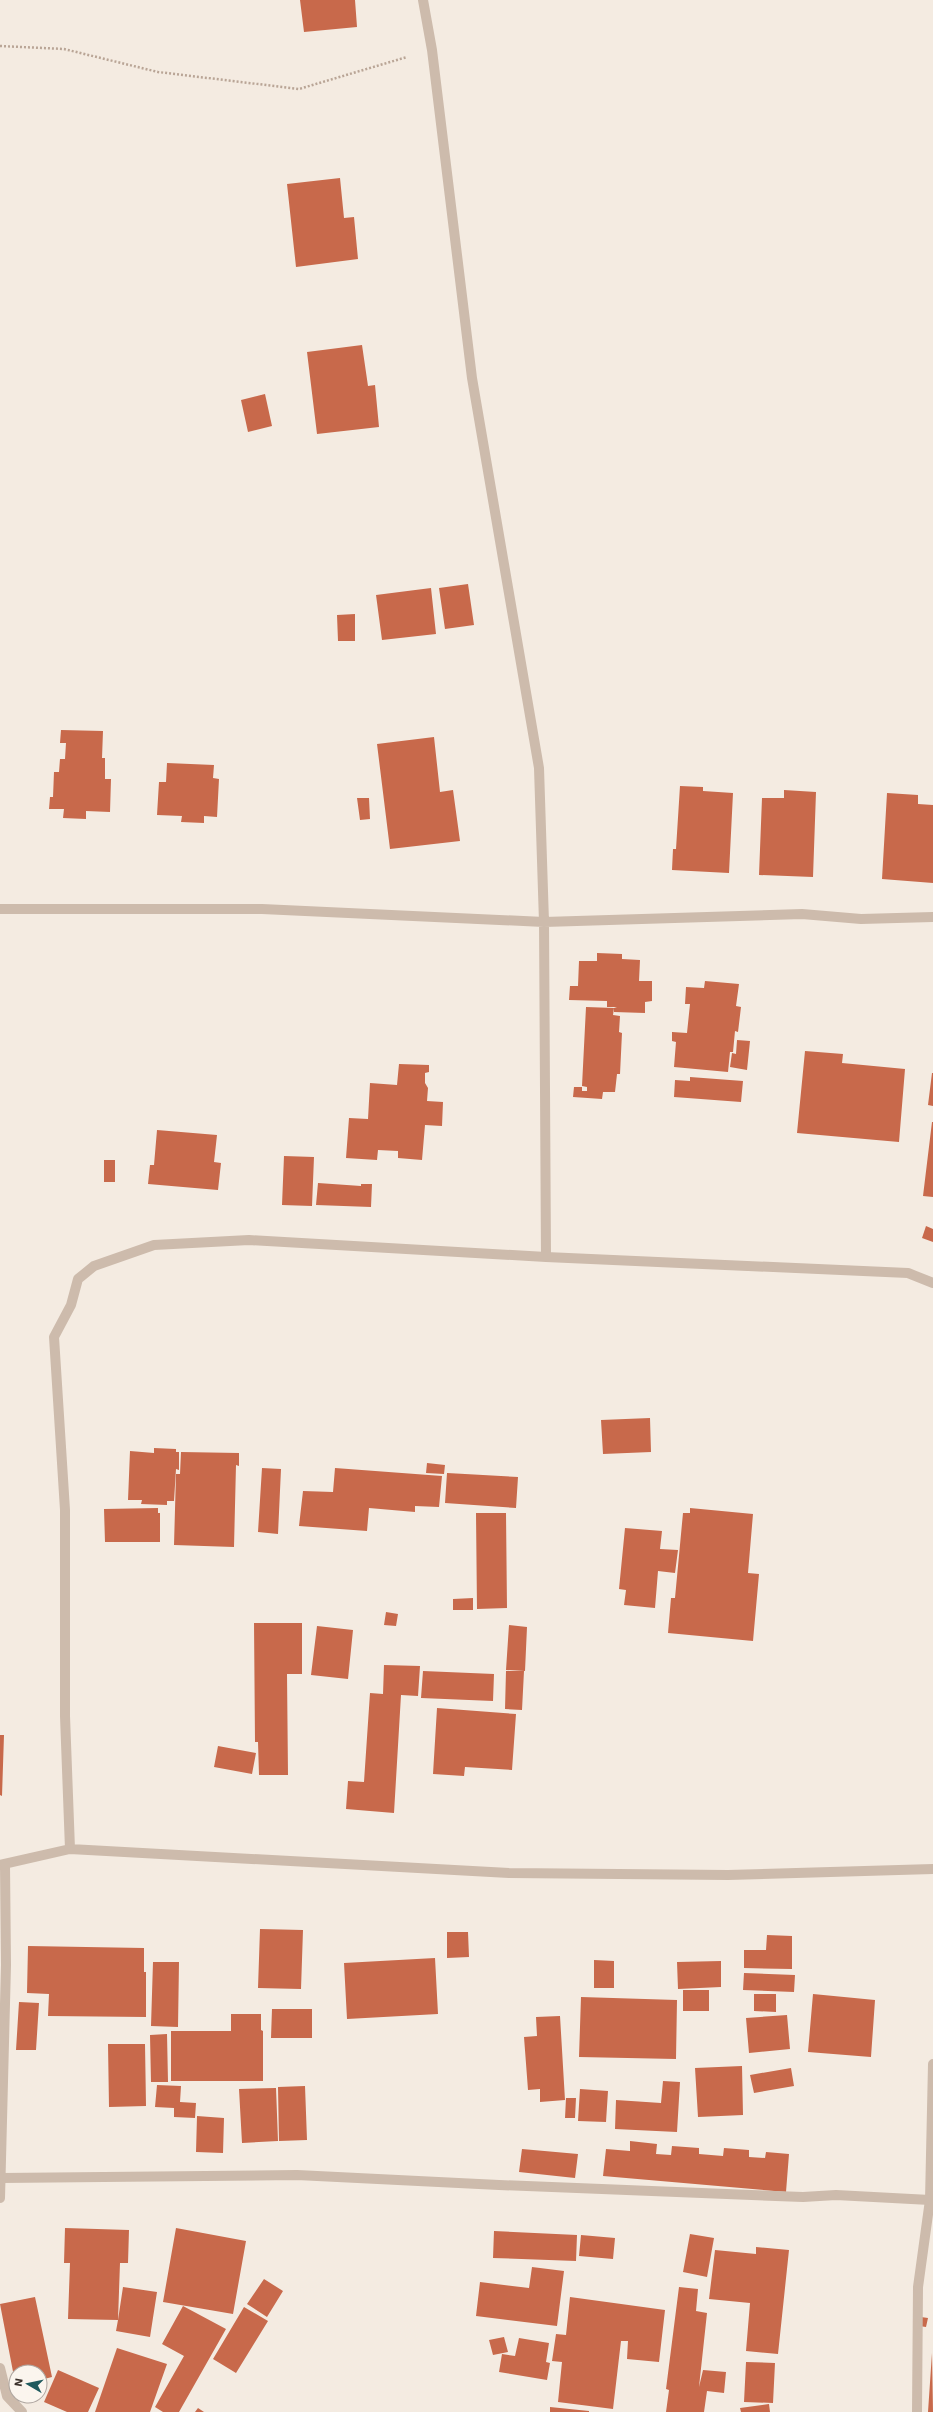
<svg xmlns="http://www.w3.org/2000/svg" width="933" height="2412" font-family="'Work Sans',sans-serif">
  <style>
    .building { fill: #c8694b }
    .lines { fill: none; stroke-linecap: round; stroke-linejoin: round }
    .path { stroke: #b9a596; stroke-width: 2.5; stroke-dasharray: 2 2; stroke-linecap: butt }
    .minor { stroke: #cdbbac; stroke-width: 10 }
  </style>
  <rect width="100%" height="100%" fill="#f4ebe1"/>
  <!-- building -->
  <path class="building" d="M300 0H355L357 27 304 32Z
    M340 178 344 218 354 217 358 259 296 267 287 184Z
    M362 345 368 386 375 385 379 427 317 434 307 352Z
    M265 394 272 426 248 432 241 400Z
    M468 584 474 625 445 629 439 588Z
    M431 588 436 634 382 640 376 595Z
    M355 614V641H338L337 615Z
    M61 730 103 731 102 758H105V779H111L110 812 86 811V819L63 818 64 809H49L50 797H53L54 772H59L60 759H65L66 743H60Z
    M434 737 440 792 453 790 460 841 390 849 377 744Z
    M167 763 214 765 213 778 219 779 217 817 204 816V823L181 822 182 816 157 815 159 782H166Z
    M680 786 703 787V791L733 793 729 873 672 870 673 849H676Z
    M784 790 816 792 813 877 759 875 762 798H784Z
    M887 793 918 795V804L933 805V883L882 879Z
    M357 798H369L370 819 360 820Z
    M597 953 622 954V959L640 960 639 981H652V1001L645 1002V1013L614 1012V1008L617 1007H607V1001L569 1000 570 986H578L579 961H597Z
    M705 981 739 984 736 1006 741 1007 738 1032 735 1031 733 1052H730L728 1072 674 1067 676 1042 672 1041V1032L687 1033 690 1004H685L686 987 704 988Z
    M586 1007 614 1008 613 1015 620 1016 619 1032 622 1033 620 1074H617L615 1092H603L602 1099 573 1097 574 1087H582V1091H587V1087L582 1086Z
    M737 1040 750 1041 747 1070 730 1067 732 1053 736 1054Z
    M805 1051 843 1054 842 1063 905 1069 899 1142 797 1133Z
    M399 1064 429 1065V1072L425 1073V1083L428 1088 427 1101 443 1102 442 1126 425 1125 422 1160 398 1158V1151L378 1150 377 1160 346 1158 349 1118 368 1119 370 1083 397 1085Z
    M932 1073H933V1106L928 1105Z
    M690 1077 743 1081 741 1102 674 1097 675 1080 690 1081Z
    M932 1122H933V1197L923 1196Z
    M157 1130 217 1135 214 1162 221 1163 218 1190 148 1184 150 1165H154Z
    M284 1156 314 1157 312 1206 282 1205Z
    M104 1160H115V1182H104Z
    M318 1183 361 1186V1184H372L371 1207 316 1205Z
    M926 1226 933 1229V1242L922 1238Z
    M650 1418 651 1452 603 1454 601 1420Z
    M154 1448 176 1449V1452H179V1470L176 1469 174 1501H167V1505L141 1504 142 1500H128L130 1451 154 1453Z
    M181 1452 239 1453V1466L236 1465 234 1547 174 1545 176 1474H180Z
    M427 1463 445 1465 444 1474 426 1473Z
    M262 1468 281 1469 278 1534 258 1532Z
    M335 1468 442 1476 439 1507 415 1506V1512L369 1508 367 1531 299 1526 303 1491 333 1492Z
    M447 1473 518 1477 516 1508 445 1503Z
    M158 1508V1513H160V1542H105L104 1509Z
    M690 1508 753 1514 748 1573 759 1574 753 1641 668 1633 671 1598H675L683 1513H690Z
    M476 1513H506L507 1608 477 1609Z
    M625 1528 662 1531 660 1549 678 1550 675 1573 658 1571 655 1608 624 1605 626 1590 619 1589Z
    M473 1598V1610H453V1599Z
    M386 1612 398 1614 396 1626 384 1625Z
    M254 1623H302V1674H287L288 1775H259L258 1742H255Z
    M509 1625 527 1627 525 1671 506 1670Z
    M317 1626 353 1630 348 1679 311 1675Z
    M384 1665 420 1666 418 1696 401 1695 394 1813 346 1809 348 1781 364 1782 370 1693 383 1694Z
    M423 1671 494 1674 493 1701 421 1698Z
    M506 1671H524L522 1710 505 1709Z
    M437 1708 516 1714 512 1770 465 1767 464 1776 433 1774Z
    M0 1735H4L2 1796 0 1795Z
    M218 1746 256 1753 252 1774 214 1767Z
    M260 1929 303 1930 301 1989 258 1988Z
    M447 1932H468L469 1957 447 1958Z
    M767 1935 792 1936V1969L744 1968V1950H766Z
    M28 1946 144 1948V1972H146V2017L48 2016 49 1994 27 1993Z
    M435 1958 438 2014 347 2019 344 1963Z
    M594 1960 614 1961V1988H594Z
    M721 1961V1987L678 1989 677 1962Z
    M153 1962H179L178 2027 151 2026Z
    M744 1973 795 1975 794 1992 743 1990Z
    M683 1990H709V2011H683Z
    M754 1994H776V2012L754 2011Z
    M813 1994 875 2000 871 2057 808 2052Z
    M581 1997 677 2000 676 2059 579 2057Z
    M19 2002 39 2003 36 2050H16Z
    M272 2009H312V2038H271Z
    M231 2014H261V2030L263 2031V2081H171V2031H231Z
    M787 2015 790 2049 749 2053 746 2018Z
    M560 2016 565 2100 540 2102V2089L528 2090 524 2037 537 2036 536 2017Z
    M167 2034 168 2082H151L150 2035Z
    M108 2044H145L146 2106 109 2107Z
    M742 2066 743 2115 698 2117 695 2068Z
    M791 2068 794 2086 754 2093 750 2075Z
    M663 2081 680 2082 677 2132 615 2129 616 2100 661 2103Z
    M157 2085 181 2086 180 2102 196 2103 195 2118 174 2117V2108L155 2107Z
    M305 2086 307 2140 279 2141 278 2087Z
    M276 2088 278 2141 242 2143 239 2089Z
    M580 2089 608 2091 606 2122 578 2121Z
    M566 2098H576L575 2118H565Z
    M197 2116 224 2118 223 2153 196 2152Z
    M630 2141 657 2144 656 2154 671 2155 672 2146 699 2148V2154L723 2156 724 2148 749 2150V2157L765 2158 766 2152 789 2154 786 2192 603 2176 606 2149 630 2151Z
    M522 2149 578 2154 575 2178 519 2172Z
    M65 2228 129 2230 128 2263H120L118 2320 123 2287 157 2292 150 2337 116 2331 118 2320 68 2319 70 2263H64Z
    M176 2228 246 2241 233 2314 163 2302Z
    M494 2231 577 2235 576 2261 493 2258Z
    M690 2234 714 2238 707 2277 683 2272Z
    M581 2235 615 2238 613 2259 579 2256Z
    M756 2247 789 2250 778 2354 746 2351 750 2303 709 2299 715 2250 756 2254Z
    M532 2267 564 2271 557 2326 476 2316 480 2282 529 2288Z
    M264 2279 283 2291 267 2317 247 2304Z
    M679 2287 698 2289 696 2311 707 2313 699 2387 703 2370 726 2372 724 2393 707 2391 704 2412H666L669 2390 666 2389Z
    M35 2297 52 2377 40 2380V2372H16L15 2382 0 2304Z
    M570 2297 665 2310 659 2362 627 2359 628 2341H621L613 2409 558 2402 562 2362 552 2361 556 2334 566 2335Z
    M183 2306 226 2329 179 2412H163L155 2407 184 2356 162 2344Z
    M244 2307 268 2321 236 2373 213 2359Z
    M921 2317 928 2318 926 2327 919 2326Z
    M504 2337 508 2352 493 2355 489 2340Z
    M519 2338 549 2343 546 2362 550 2363 547 2380 499 2372 502 2354 515 2356Z
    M117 2348 167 2364 150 2412H95Z
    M932 2353 933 2412H928Z
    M746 2362 775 2363 773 2403 744 2402Z
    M58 2370 99 2388 88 2412H67L44 2402Z
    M769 2404 770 2412H741L740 2408Z
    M550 2407 589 2411V2412H550Z
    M198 2408 204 2412H195Z"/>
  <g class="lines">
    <!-- path -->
    <path class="path" d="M0 46 64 49 158 72 299 89 407 57"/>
    <!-- minor -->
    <path class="minor" d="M423 0 432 50 472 378 539 768 544 922 546 1257
      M0 909H262L544 922 802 914 861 919 933 917
      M70 1849 65 1716V1510L54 1337 71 1305 78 1279 94 1266 154 1245 249 1240 546 1257 908 1273 933 1283
      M0 1865 70 1849 509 1873 728 1875 933 1869
      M933 2064 930 2200H933
      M2 2178 297 2175 499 2185 803 2197 836 2195 930 2200 918 2287 917 2412
      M0 2198 6 1965 5 1865
      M0 2368 7 2396 22 2412"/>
  </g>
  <!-- north arrow -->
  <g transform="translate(28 2384) rotate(279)"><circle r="19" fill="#fbf5ee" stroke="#aea6a0"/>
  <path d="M0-3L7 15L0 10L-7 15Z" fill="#1f5a5e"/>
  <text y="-6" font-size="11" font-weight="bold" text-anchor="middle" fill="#3b302b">N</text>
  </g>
</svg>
